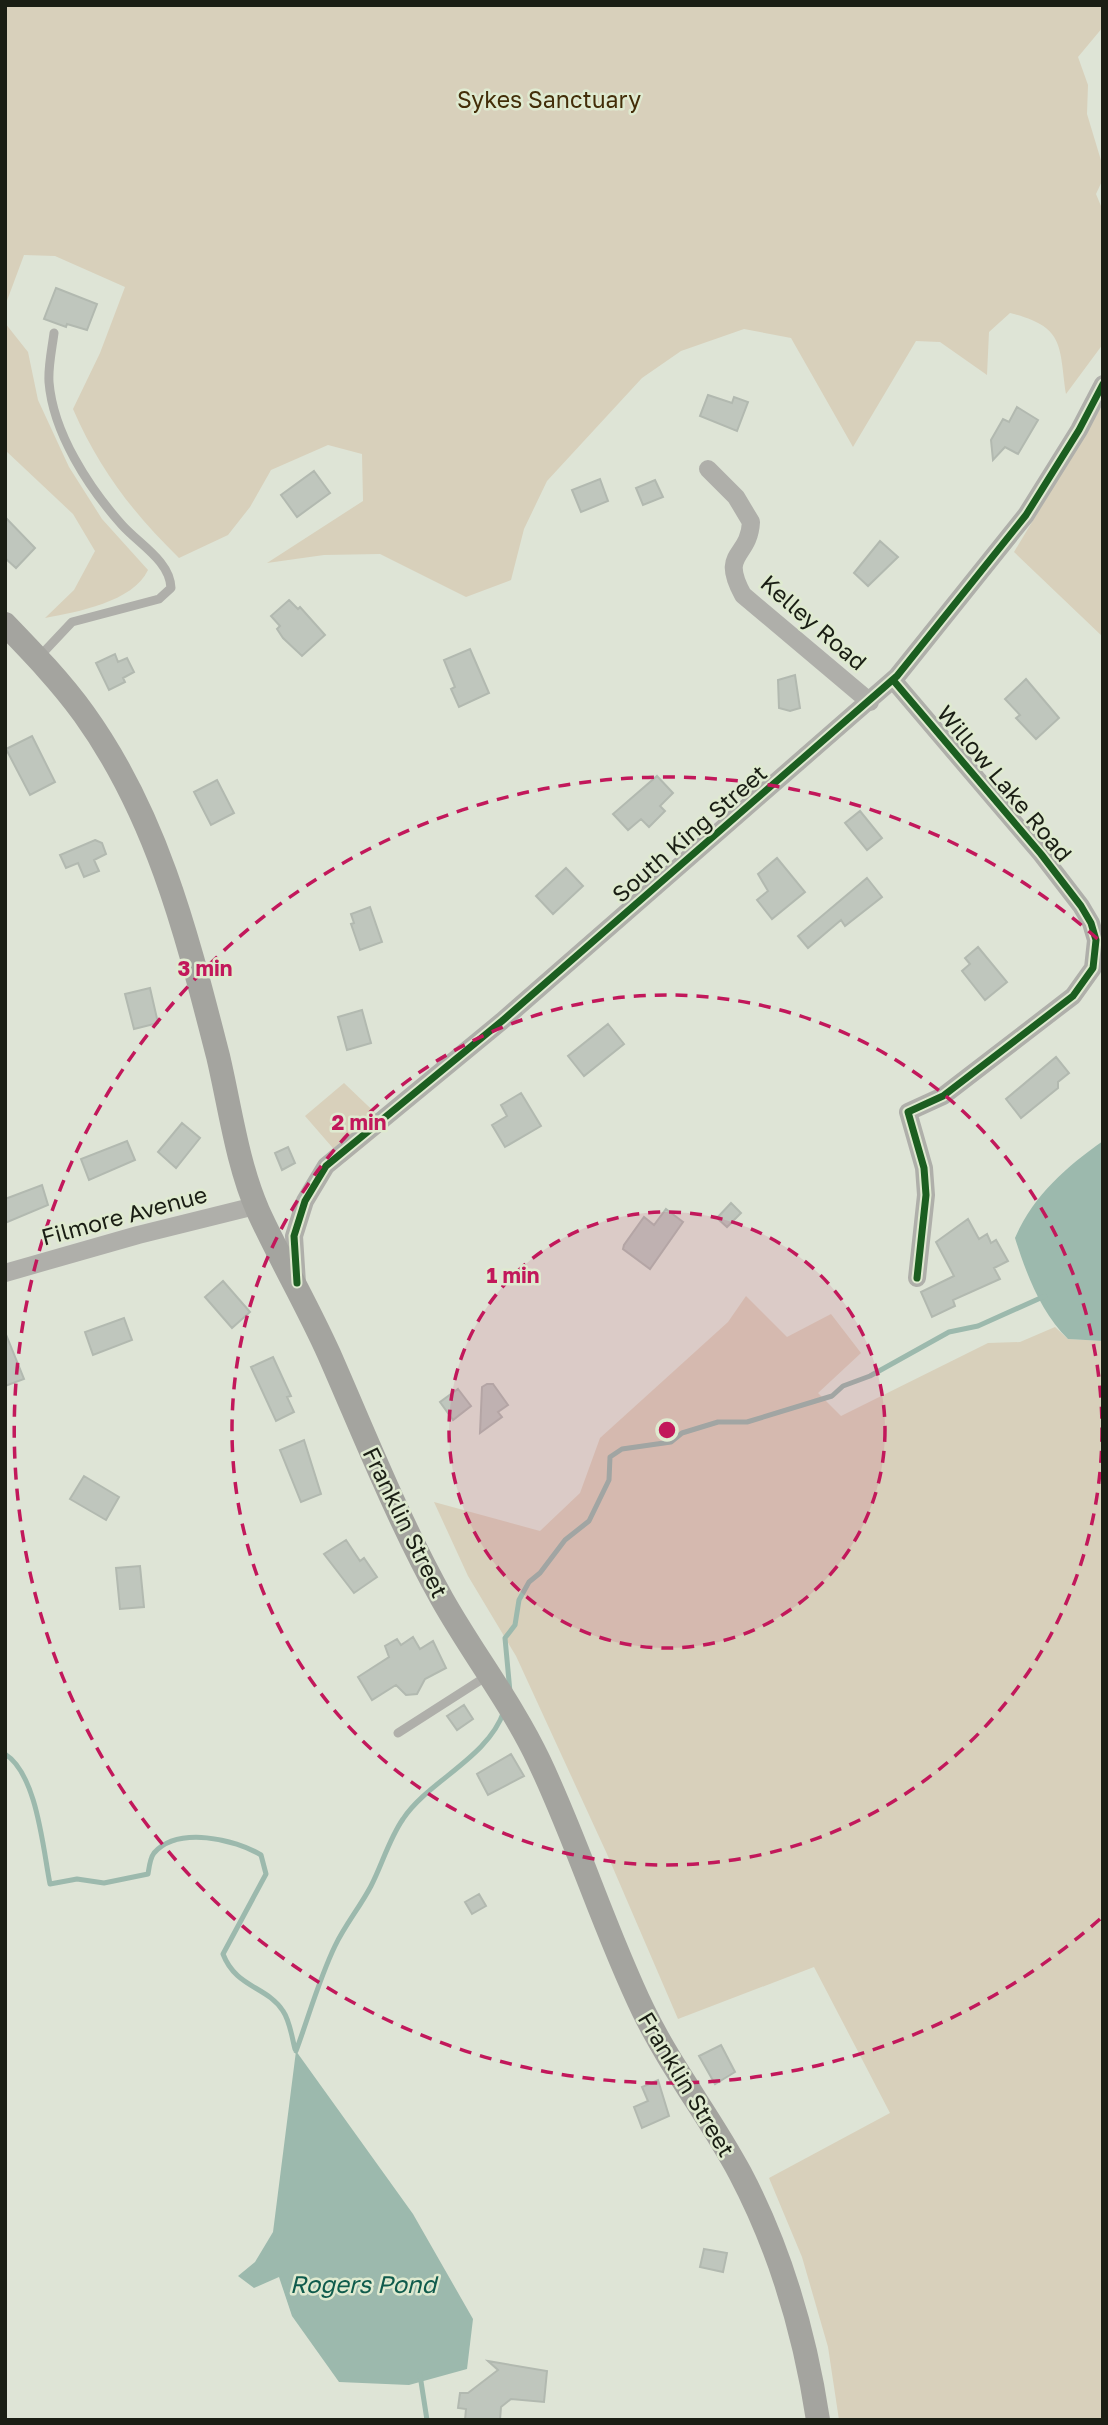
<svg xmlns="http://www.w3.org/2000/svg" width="1108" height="2425" font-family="'Golos Text',sans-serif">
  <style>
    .green { fill: #d8d0bb }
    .water { fill: #9cb9ad }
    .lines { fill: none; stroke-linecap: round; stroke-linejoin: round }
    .stream { stroke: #9cb9ad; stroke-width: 5 }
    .building { fill: #bfc6bd; stroke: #b2b9b0; stroke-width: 2 }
    .lane { stroke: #afafaa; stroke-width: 9 }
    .street { stroke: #afafaa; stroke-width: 18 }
    .secondary { stroke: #a4a49f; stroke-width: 24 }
    .cycleway-casing { stroke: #dfead0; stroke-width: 11 }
    .cycleway { stroke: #1b5e20; stroke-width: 7 }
    .ring { fill: none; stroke: #c2185b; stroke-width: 3.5; stroke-dasharray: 12 9 }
    .labels { text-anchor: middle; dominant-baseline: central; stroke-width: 5; stroke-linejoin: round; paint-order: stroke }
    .park-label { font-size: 23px; fill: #432d08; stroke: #dfead0 }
    .street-label { font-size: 23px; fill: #1a1e14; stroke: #dfead0 }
    .water-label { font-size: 24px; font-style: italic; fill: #0f5b4c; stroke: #dfead0 }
    .centre { fill: #c2185b; stroke: #dfead0; stroke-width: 3.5 }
    .ring-label { font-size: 21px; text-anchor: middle; font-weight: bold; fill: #c2185b; stroke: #dfead0; stroke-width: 5; stroke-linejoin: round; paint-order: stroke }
  </style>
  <rect width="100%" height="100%" fill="#dee4d6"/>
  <!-- green -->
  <path class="green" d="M5 5H1103V27L1078 57 1088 85 1087 114 1103 167V179L1096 194 1103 211V344L1066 394C1059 345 1065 327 1010 313L989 332 987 375 940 342 916 341 853 447 791 338 744 329 681 351 642 378 547 481 524 529 511 580 466 597 380 554 324 555 267 563 363 501 362 454 328 445 271 470 250 507 228 535 179 558C133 513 99 469 73 409L100 353 125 287 55 256 24 255 5 306Z
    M5 323 28 352 38 400 69 467 102 519 148 570C133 602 77 612 45 618L74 590 95 551 73 514 5 450Z
    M1103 404V637L1014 552Z
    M344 1083 389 1126 345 1162 305 1116Z
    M746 1296 787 1337 831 1314 861 1353 818 1393 841 1416 988 1343 1020 1342 1055 1327 1068 1339 1103 1341V2420H839L828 2347 802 2257 769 2178 890 2113 814 1967 678 2019 607 1854 516 1656 468 1576 434 1502 540 1531 580 1493 600 1438 728 1322Z"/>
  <!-- water -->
  <path class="water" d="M1103 1141V1341L1068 1339C1041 1313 1026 1273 1015 1238 1033 1196 1066 1167 1103 1141Z
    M296 2051 413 2214 473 2319 467 2369 409 2385 339 2382 292 2316 279 2277 254 2288 238 2276 255 2262 273 2232Z"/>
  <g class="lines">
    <!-- stream -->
    <path class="stream" d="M510 1692 505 1638 515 1625 519 1600 529 1582 540 1573 565 1540 589 1521 609 1480 610 1457 622 1449 671 1442 682 1433 718 1422H747L832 1396 843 1386 870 1376 949 1332 978 1326 1045 1296
      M5 1754C37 1774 43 1849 50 1884L77 1879 104 1883 148 1874C149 1868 150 1858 154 1853 178 1826 235 1839 261 1855L266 1874 223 1954C236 1988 267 1986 283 2011 290 2021 292 2038 295 2049
      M296 2051C309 2016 319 1979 335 1946 345 1925 360 1907 371 1886 382 1865 389 1839 403 1819 428 1781 488 1758 504 1711
      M420 2375 427 2420"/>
  </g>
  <!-- building -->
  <path class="building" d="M56 288 97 304 87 330 67 324 66 327 44 319Z
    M708 395 732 403 734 397 748 402 737 431 700 416Z
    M1017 407 1038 420 1018 454 1005 447 993 460 991 440 1003 419 1009 422Z
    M314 471 330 493 297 517 281 495Z
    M600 479 608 501 581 512 572 490Z
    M655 480 663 497 643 505 636 488Z
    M5 517 35 548 16 568 5 558Z
    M880 541 898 557 868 586 854 573Z
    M289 600 298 609 300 607 325 635 302 656 283 638 277 629 280 626 271 616Z
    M470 649 489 693 459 707 451 689 455 687 444 660Z
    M115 654 118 662 127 658 134 672 123 678 125 682 109 690 96 663Z
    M795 675 800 708 790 711 779 708 778 680Z
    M1026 679 1059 718 1036 739 1016 718 1020 715 1005 699Z
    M32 736 55 782 30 795 6 749Z
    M657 776 673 793 660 806 665 811 649 827 641 819 628 830 613 814Z
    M217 780 234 813 211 825 194 792Z
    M860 811 882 838 867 850 845 823Z
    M95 840 102 843 106 854 94 860 99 871 84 877 78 863 66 868 60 855Z
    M777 858 805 892 772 919 757 900 768 891 758 874Z
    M566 868 583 886 553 914 536 896Z
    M867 878 882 897 845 926 841 920 808 948 798 936Z
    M370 907 382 942 360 950 351 924 354 923 351 914Z
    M978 947 1007 982 985 1000 962 971 970 964 965 958Z
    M150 988 158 1023 134 1029 125 994Z
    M362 1010 371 1043 347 1050 338 1017Z
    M608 1024 624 1044 584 1076 568 1056Z
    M1056 1057 1069 1073 1058 1082V1088L1021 1118 1006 1099Z
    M521 1093 541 1126 505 1147 492 1125 507 1116 501 1105Z
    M182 1123 200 1138 176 1168 158 1152Z
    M127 1141 135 1160 89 1180 81 1159Z
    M288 1147 295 1163 282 1170 275 1153Z
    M42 1185 48 1205 5 1223V1199Z
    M731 1203 741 1213 727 1227 717 1218Z
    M666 1209 683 1222 650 1269 623 1249 624 1245 644 1217 654 1225Z
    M968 1219 979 1239 987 1234 991 1243 996 1240 1008 1261 994 1268 1000 1279 953 1300 955 1306 932 1317 921 1292 954 1276 936 1242Z
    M223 1281 250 1312 232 1328 205 1297Z
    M124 1318 132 1340 93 1355 85 1332Z
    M5 1332 24 1379 5 1386Z
    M273 1357 291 1396 287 1397 294 1412 276 1421 251 1367Z
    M487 1384H493L508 1405 498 1412 502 1417 480 1433 482 1387Z
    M458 1389 471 1406 453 1420 440 1402Z
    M304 1440 321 1494 301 1502 280 1450Z
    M84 1476 119 1497 106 1520 70 1499Z
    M346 1540 360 1561 364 1558 377 1577 354 1593 324 1554Z
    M140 1566 144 1607 120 1609 116 1568Z
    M413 1637 420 1649 433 1641 446 1668 425 1679 417 1694 406 1695 396 1685 372 1700 358 1677 389 1657 385 1646 397 1639 401 1645Z
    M464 1705 473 1719 457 1730 447 1716Z
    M511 1754 524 1776 488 1795 477 1774Z
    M479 1894 486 1906 472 1914 465 1902Z
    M721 2045 735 2072 715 2084 699 2056Z
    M658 2080 669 2116 642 2128 634 2107 648 2101 642 2087Z
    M704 2249 727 2253 723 2272 700 2267Z
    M488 2361 547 2371 544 2402 511 2399 501 2407 500 2420H465L466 2409 458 2408 460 2393H468L498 2370Z"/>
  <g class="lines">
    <!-- lane -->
    <path class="lane" d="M39 657 72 622 159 599 171 588C170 561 139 544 122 525 89 488 53 433 49 382 48 366 52 349 54 333
      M398 1733 487 1676"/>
    <!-- street -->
    <path class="street" d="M708 469 736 497 751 522C749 559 719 551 743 595L870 702
      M893 680 1041 854 1081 906 1091 923 1096 940 1093 968 1073 996 943 1096 908 1112 924 1168 926 1195 917 1278
      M5 1273 138 1235 255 1206
      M297 1283 294 1236 305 1201 326 1166 502 1021 897 676 1026 515 1079 430 1103 384"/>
    <!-- secondary -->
    <path class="secondary" d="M5 624C33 653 61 682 84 714 158 817 187 936 218 1056 230 1107 237 1163 258 1211 280 1259 307 1305 329 1354 365 1436 398 1520 442 1599 473 1654 512 1704 539 1761 578 1843 604 1929 643 2010 671 2068 710 2117 740 2173 781 2251 805 2334 818 2420"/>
    <defs>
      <path id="cycleway" d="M893 680 1041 854 1081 906 1091 923 1096 940 1093 968 1073 996 943 1096 908 1112 924 1168 926 1195 917 1278
        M297 1283 294 1236 305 1201 326 1166 502 1021 897 676 1026 515 1079 430 1103 384"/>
    </defs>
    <!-- cycleway casing -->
    <use href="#cycleway" class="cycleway-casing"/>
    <!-- cycleway -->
    <use href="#cycleway" class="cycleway"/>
  </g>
  <!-- distance rings -->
  <circle cx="667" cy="1430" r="218" fill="#c2185b" fill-opacity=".12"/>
  <g class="ring">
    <circle cx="667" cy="1430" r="218"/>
    <circle cx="667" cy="1430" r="435"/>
    <path d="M1100 1919A653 653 0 1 1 1100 941"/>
  </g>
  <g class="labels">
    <!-- park labels -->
    <g class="park-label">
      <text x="549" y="99">Sykes Sanctuary</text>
    </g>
    <!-- street labels -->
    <g class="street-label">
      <text transform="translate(814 622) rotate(41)">Kelley Road</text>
      <text transform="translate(1005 783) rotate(50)">Willow Lake Road</text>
      <text transform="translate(689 833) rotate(-41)">South King Street</text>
      <text transform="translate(124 1215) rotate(-15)">Filmore Avenue</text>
      <text transform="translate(406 1522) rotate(64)">Franklin Street</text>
      <text transform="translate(687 2084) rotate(59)">Franklin Street</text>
    </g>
    <!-- water labels -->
    <g class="water-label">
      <text x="363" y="2283">Rogers Pond</text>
    </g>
  </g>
  <circle cx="667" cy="1430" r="10" class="centre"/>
  <g class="ring-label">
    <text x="205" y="976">3 min</text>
    <text x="359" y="1130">2 min</text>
    <text x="513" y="1283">1 min</text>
  </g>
  <!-- border -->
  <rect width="1108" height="2425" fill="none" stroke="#1a1e14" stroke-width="14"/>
</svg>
